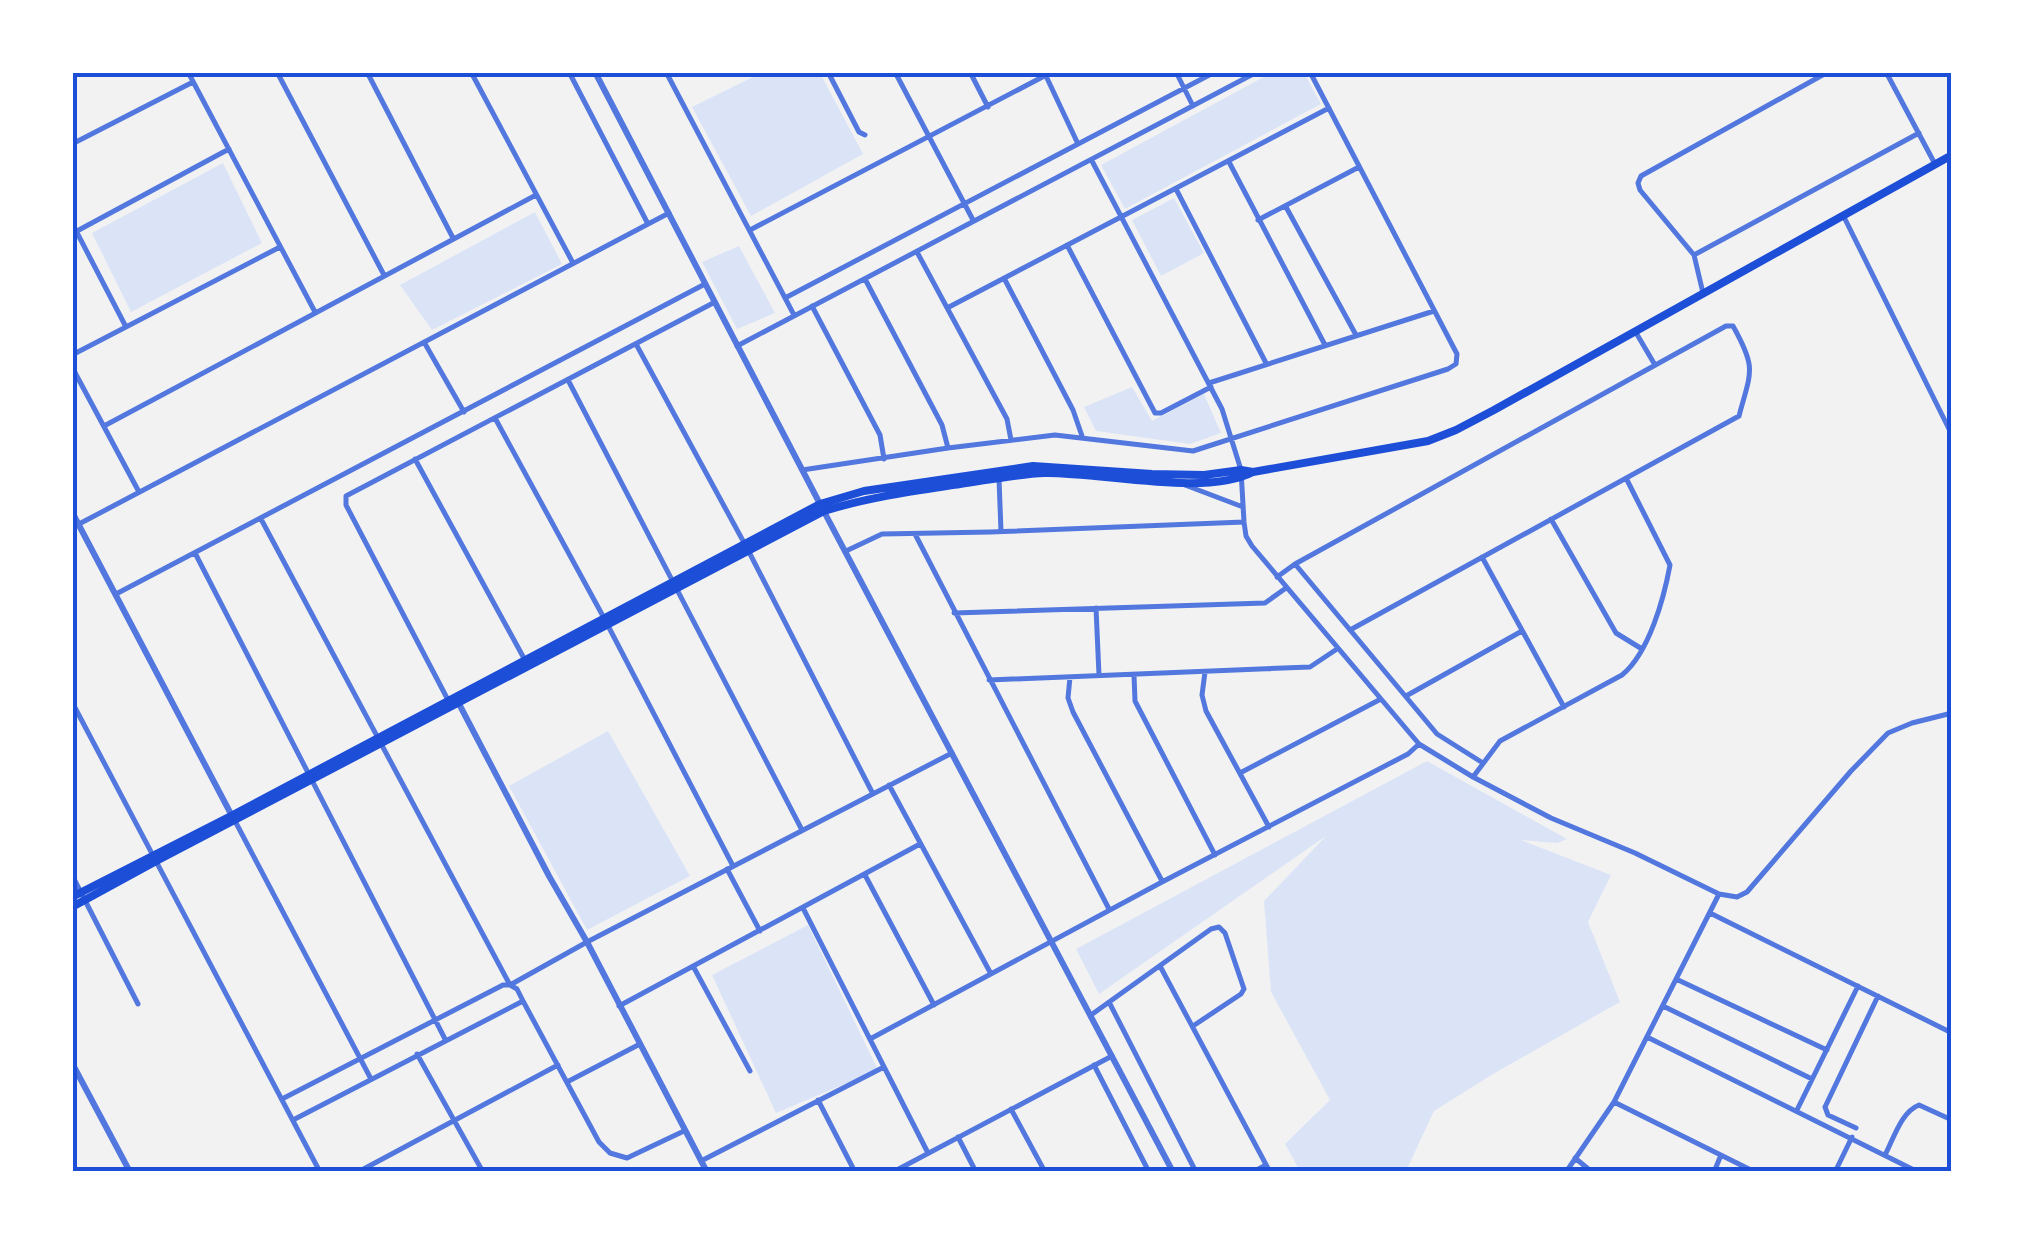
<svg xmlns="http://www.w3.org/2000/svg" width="2024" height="1244" font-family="'Space Grotesk',sans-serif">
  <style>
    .green { fill: #dbe4f7 }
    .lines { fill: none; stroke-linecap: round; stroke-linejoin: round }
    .minor { stroke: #5277de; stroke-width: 5 }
    .tertiary { stroke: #5277de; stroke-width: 6 }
    .primary { stroke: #1d4ed8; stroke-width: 8 }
    .neatline { fill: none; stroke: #1d4ed8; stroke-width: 4 }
  </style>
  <rect width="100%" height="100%" fill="#f2f2f2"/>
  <!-- green -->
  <path class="green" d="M1273 72 1304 73 1321 104 1125 209 1101 165Z
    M761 73H820L863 154 751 216 692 107Z
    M223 163 262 243 131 312 92 233Z
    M1174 198 1204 253 1161 276 1132 220Z
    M535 212 562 264 432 330 400 285Z
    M739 246 775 313 737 329 702 262Z
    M1132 387 1152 421 1204 394 1221 433 1190 444 1096 431 1084 407Z
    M608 731 690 876 587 930 509 786Z
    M1427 761 1567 839 1557 843 1521 840 1611 875 1588 922 1620 1002 1493 1074 1434 1111 1406 1171H1300L1285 1144 1330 1100 1271 992 1264 901 1326 836 1099 994 1076 949Z
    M808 925 878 1070 776 1113 712 975Z"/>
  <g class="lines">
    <!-- minor -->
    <path class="minor" d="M188 72 315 312
      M277 72 384 275
      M367 72 453 238
      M471 72 573 263
      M569 72 648 224
      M666 72 794 315
      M828 72 859 132 865 135
      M895 72 973 220
      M970 72 988 107
      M1176 72 1193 106
      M1828 72 1641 176 1638 183 1640 190 1694 255 1919 133
      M1886 72 1935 164
      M1046 76 1078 144
      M72 144 193 82
      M1092 161 1222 409 1241 470 1244 522 1246 536 1252 546 1419 744 1473 777 1551 818 1635 853 1719 894 1737 897 1747 892 1851 771 1888 733 1912 723 1952 713
      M1229 162 1325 345
      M1176 189 1266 363
      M1286 207 1356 335
      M1843 215 1952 435
      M1258 220 1359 167
      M72 223 126 327
      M750 230 1052 72
      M77 231 229 149
      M1067 245 1155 413H1161L1211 387
      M917 252 1007 419 1011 440
      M1694 255 1703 293
      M1004 278 1073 410 1082 436
      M865 279 942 425 948 448
      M785 298 1215 72
      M812 306 880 435 884 459
      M949 307 1329 108
      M1635 331 1655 365
      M424 342 464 412
      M636 344 748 550 873 794
      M737 346 1257 72
      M72 355 280 247
      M72 367 139 492
      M568 380 802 830
      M1209 383 1434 311
      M495 418 604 618 733 866
      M104 426 536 195
      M415 459 526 662
      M802 470 948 448 1055 435 1193 451 1448 369 1456 364 1457 354 1310 72
      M999 479 1001 531
      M1185 485 1243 507
      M261 519 510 985H503L282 1099
      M1551 519 1616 633 1642 649
      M79 524 669 213
      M915 534 1109 909
      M846 551 882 534 990 532 1244 522
      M195 553 445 1039
      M1482 557 1564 707
      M1295 564 1437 734 1483 763
      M1277 577 1295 564 1726 326H1733C1757 369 1751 371 1739 416L1350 630
      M116 594 705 284
      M1096 608 1099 675
      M954 613 1265 603 1286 588
      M1205 672 1202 695 1206 711 1269 827
      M1134 675 1135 701 1215 855
      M1070 677 1068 698 1073 712 1162 881
      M989 680 1310 667 1337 649
      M1406 696 1522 631
      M448 700 346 505V496L715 302
      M72 702 320 1172
      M1240 773 1379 700
      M1473 777 1500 741 1622 675C1649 653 1664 598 1670 565L1626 478
      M889 785 991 974
      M235 821 371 1079
      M727 869 760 931
      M72 875 138 1004
      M865 875 934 1005
      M803 908 928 1153
      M1710 913 1952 1033
      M693 966 750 1071
      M1160 966 1270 1172
      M1676 979 1827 1050
      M523 1001 599 1142 610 1153 627 1158 684 1131
      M1109 1002 1196 1172
      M619 1006 920 844
      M1663 1006 1812 1079
      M1091 1015 1211 929 1219 927 1225 933 1244 989 1241 994 1193 1026
      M1647 1037 1918 1172
      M870 1039 1162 882 1408 754 1419 744
      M417 1054 483 1172
      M1094 1065 1149 1172
      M567 1082 640 1044
      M818 1100 855 1172
      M1614 1102 1755 1172
      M1011 1109 1045 1172
      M1797 1110 1858 986
      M293 1120 523 1001 517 989 510 985 587 942 952 753
      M1856 1128 1828 1115 1825 1107 1878 996
      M958 1137 976 1172
      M1885 1155C1894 1138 1901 1112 1919 1105L1952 1120
      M1575 1158 1592 1172
      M701 1161 884 1067
      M358 1172 558 1065
      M893 1172 1112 1056
      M1253 1172 1266 1165
      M1566 1172 1614 1102 1719 894
      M1714 1172 1721 1155
      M1835 1172 1852 1137"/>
    <!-- tertiary -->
    <path class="tertiary" d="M595 72 820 504 1173 1172
      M72 512 232 816
      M457 700 549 876 587 942 707 1172
      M72 1063 130 1172"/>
    <!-- primary -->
    <path class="primary" d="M72 897 229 817 820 504 864 491 1033 466 1152 474 1204 475 1241 470 1253 472
      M72 907 160 859 824 511C869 497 914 491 960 484 988 480 1017 474 1045 473 1101 472 1205 497 1253 472L1428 441 1456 430 1494 410 1952 155"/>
  </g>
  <!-- border -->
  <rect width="2024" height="1244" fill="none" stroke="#ffffff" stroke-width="150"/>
  <rect x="75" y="75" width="1874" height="1094" class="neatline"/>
</svg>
